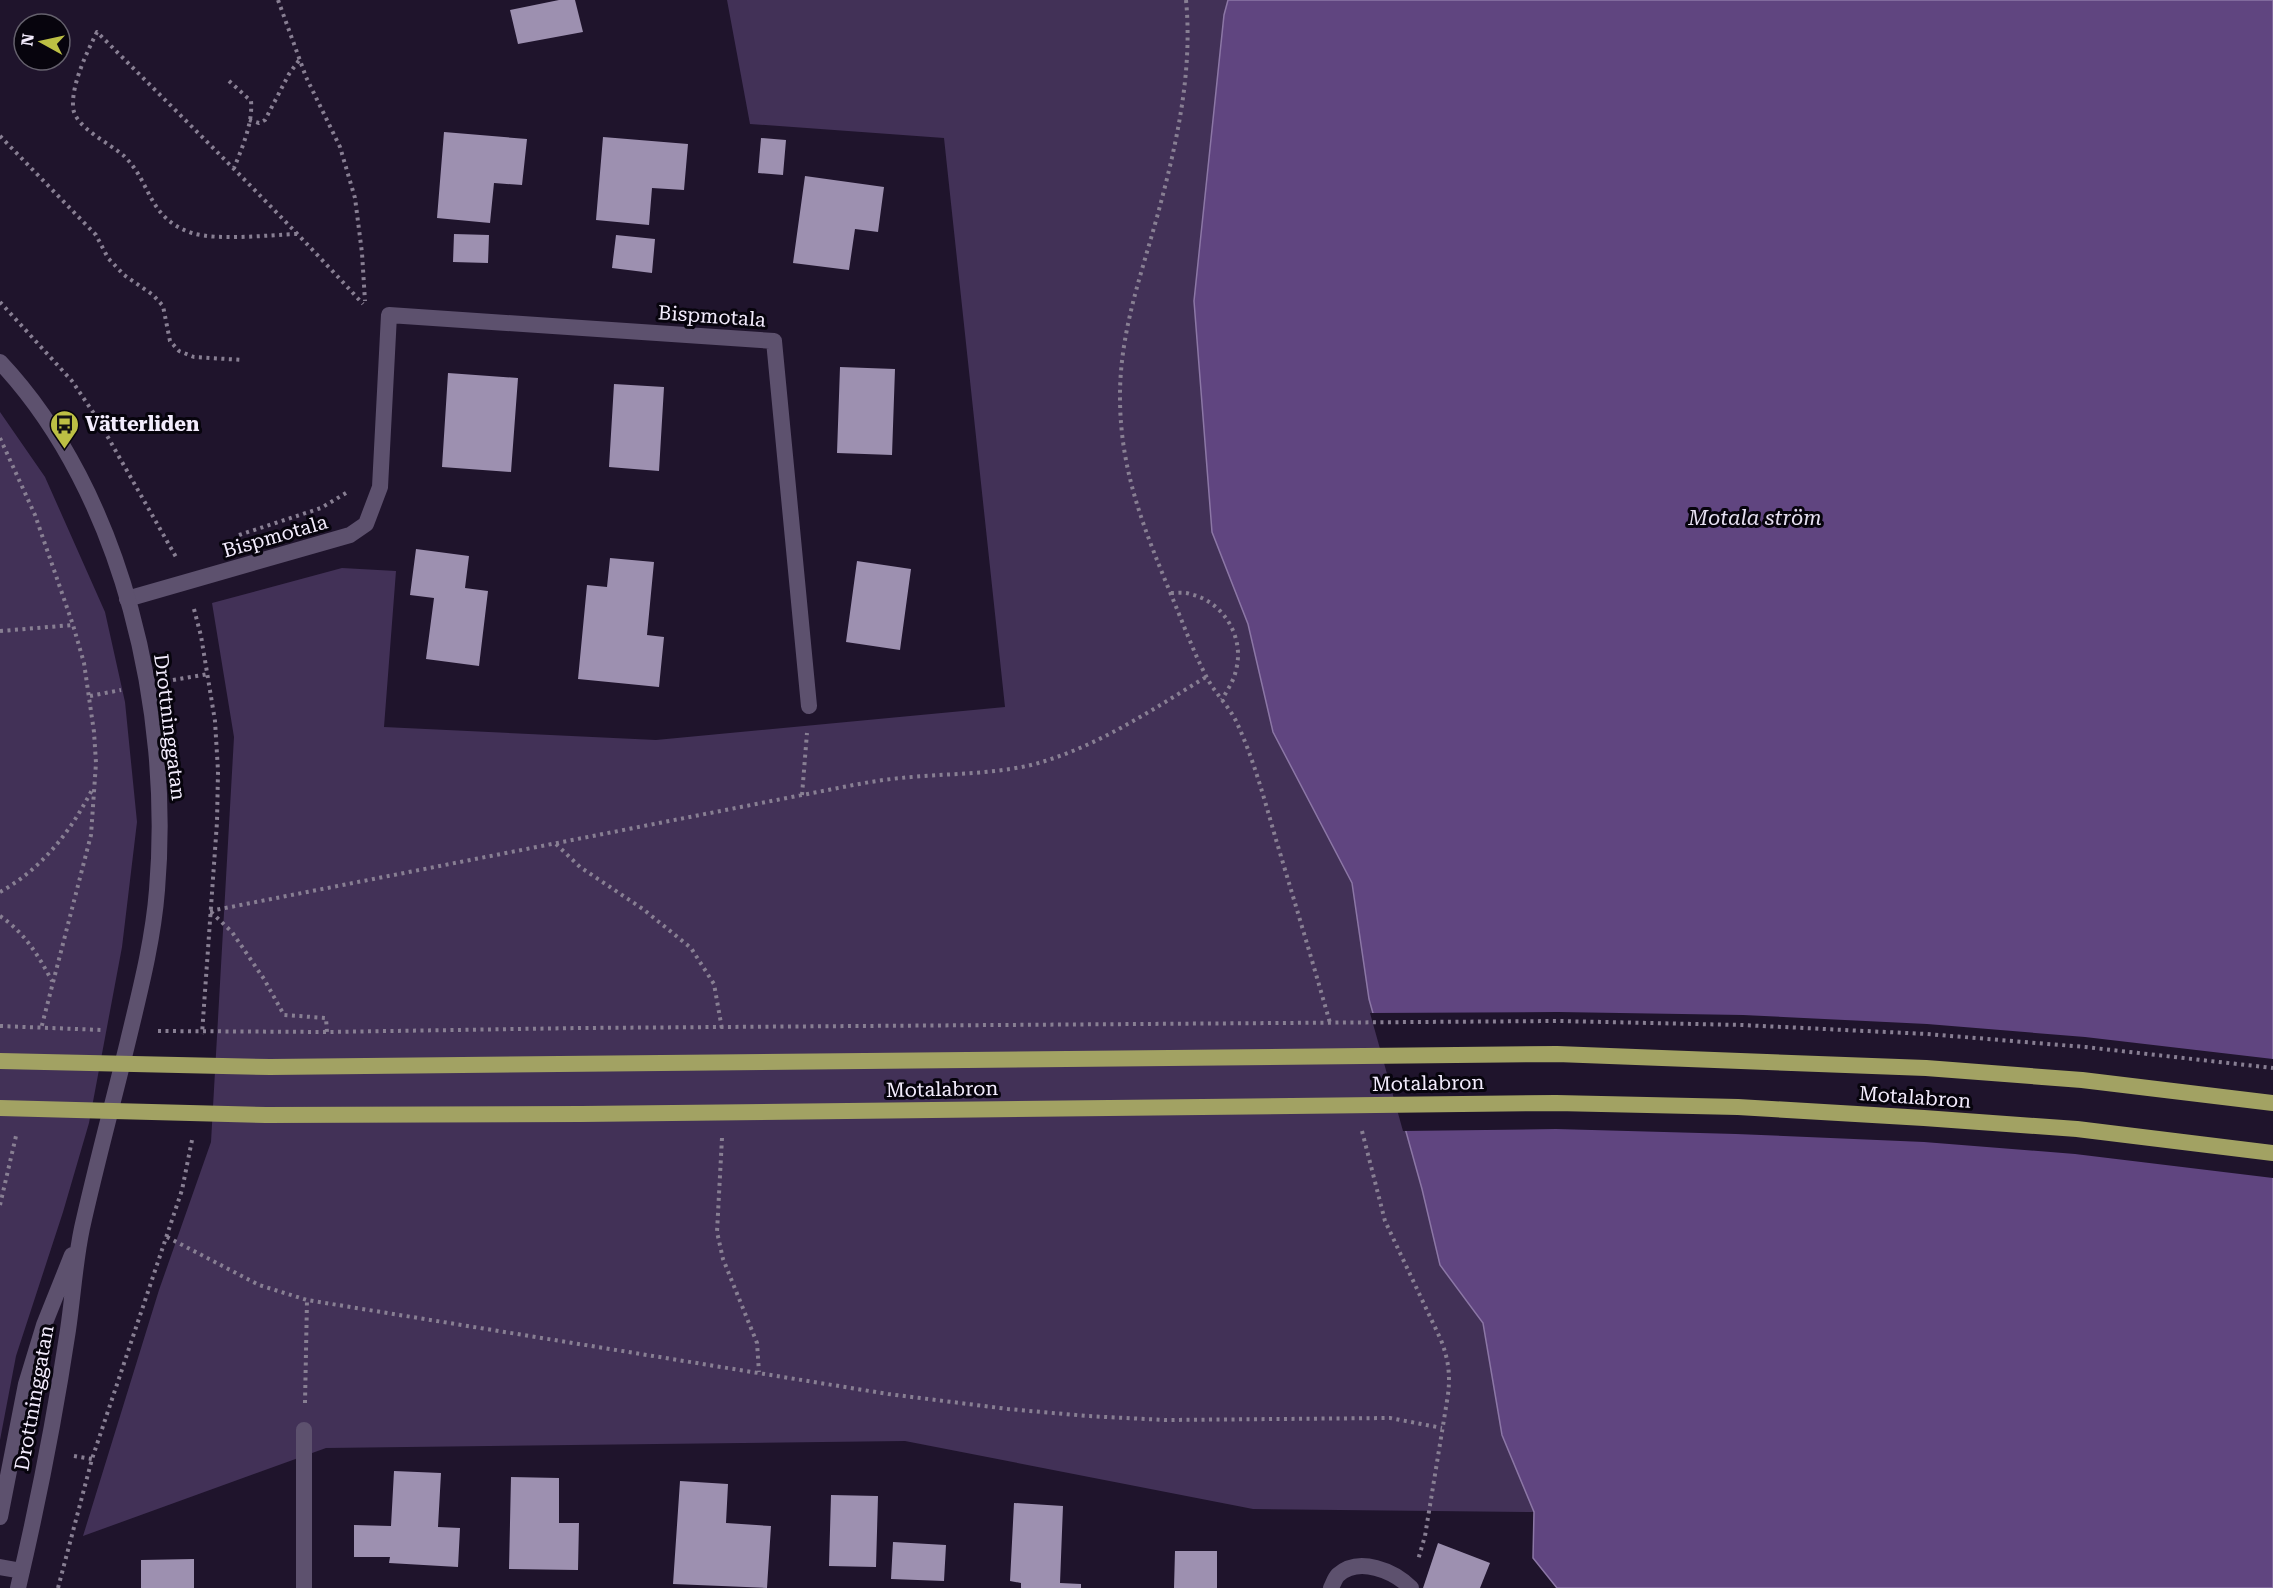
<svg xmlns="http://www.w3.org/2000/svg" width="2273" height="1588" font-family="'Roboto Serif',serif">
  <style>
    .green { fill: #423157 }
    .water { fill: #604580; stroke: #8c77a6; stroke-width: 1.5 }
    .pier { fill: #1f142c }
    .building { fill: #9d90b0 }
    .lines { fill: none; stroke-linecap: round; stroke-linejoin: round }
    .path { stroke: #887f93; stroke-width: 4; stroke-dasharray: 3 4.5; stroke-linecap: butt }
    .minor { stroke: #5d516e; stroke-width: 16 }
    .tertiary { stroke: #5d516e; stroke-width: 16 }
    .trunk { stroke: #a2a263; stroke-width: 16 }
    .labels { text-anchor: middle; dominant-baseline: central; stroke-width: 6; stroke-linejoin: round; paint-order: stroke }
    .street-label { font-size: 20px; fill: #f3ecfd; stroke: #07040d }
    .poi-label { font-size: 20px; font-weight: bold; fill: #f3ecfd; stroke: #07040d; text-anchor: start }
    .water-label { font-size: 21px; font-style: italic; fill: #e7e0f2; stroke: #07040d }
  </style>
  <rect width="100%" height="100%" fill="#1f142c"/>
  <!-- green -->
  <path class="green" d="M727 0H1228L1224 15 1212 532 1248 624 1273 732 1352 883 1369 999 1422 1189 1440 1265 1483 1323 1502 1435 1534 1512 1253 1509 905 1441 326 1448 83 1536 159 1290 211 1142 234 737 212 603 342 568 396 571 384 727 656 740 1005 707 944 138 750 124Z
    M0 412 45 477 105 612 125 702 137 822 122 947 89 1123 63 1212 16 1356 0 1440Z"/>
  <!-- water -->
  <path class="water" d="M1228 0H2273V1588H1557L1533 1558 1534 1512 1502 1435 1483 1323 1440 1265 1422 1189 1369 999 1352 883 1273 732 1248 624 1212 532 1194 301 1224 15Z"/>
  <!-- pier -->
  <path class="pier" d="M1558 1012 1743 1015 1927 1024 2085 1037 2273 1059V1178L2075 1154 1924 1142 1736 1134 1556 1129 1403 1131 1370 1013Z"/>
  <!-- building -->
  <path class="building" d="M559 0H575L583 32 518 44 510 10Z
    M444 132 527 139 522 185 494 183 490 223 437 218Z
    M603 137 688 144 684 190 652 188 649 225 596 220Z
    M761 138 786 140 783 175 758 173Z
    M805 176 884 187 878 232 855 229 849 270 793 263Z
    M454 234 489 235 488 263 453 262Z
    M616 235 655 239 652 273 612 268Z
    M840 367 895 369 892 455 837 453Z
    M448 373 518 378 511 472 442 467Z
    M614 384 664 387 659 471 609 467Z
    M416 549 469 556 465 588 488 591 479 666 426 659 434 598 410 595Z
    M610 558 654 562 647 635 664 637 659 687 578 679 587 585 607 587Z
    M857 561 911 569 900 650 846 642Z
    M394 1471 441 1473 438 1527 460 1528 458 1567 389 1563 390 1557H354V1525L391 1526Z
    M511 1477 559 1478V1523H579L578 1570 509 1569Z
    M680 1481 728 1484 726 1523 771 1526 767 1588 673 1584Z
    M831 1495 878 1496 876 1567 829 1566Z
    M1014 1503 1063 1506 1060 1583 1081 1584V1588H1021V1583L1010 1581Z
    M893 1542 946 1545 944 1581 891 1579Z
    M1438 1543 1490 1563 1480 1588H1423Z
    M1175 1551H1217V1588H1174Z
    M194 1559V1588H141V1560Z"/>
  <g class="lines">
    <!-- path -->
    <path class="path" d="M278 0 306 77 340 147 355 198 362 253 365 301
      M1186 0C1193 73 1176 147 1157 217 1140 279 1119 335 1120 401 1121 474 1145 531 1172 597 1183 623 1193 651 1206 676 1214 692 1228 705 1236 721 1254 759 1265 802 1277 843 1295 903 1313 963 1330 1023
      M229 81 251 101C253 123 242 148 234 168
      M249 120 259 123 265 120 289 74 300 59
      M0 136 96 235 108 258 124 275 153 295 163 306 170 341 179 351 194 357 243 360
      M297 234C268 235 218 241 192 233 147 218 152 183 124 156 110 143 73 127 73 106 72 83 87 52 97 32 187 122 278 211 363 304
      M0 302 72 381 97 418 176 557
      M0 438 35 515 73 625 84 663 94 732 96 763 91 835 41 1029
      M239 535 321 508 346 493
      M1171 593C1177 593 1184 592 1190 594 1223 601 1245 637 1236 670 1234 681 1227 690 1222 700
      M194 609 201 636 215 721 218 771 217 822 202 1034
      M0 631 73 625
      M173 680 208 674
      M90 696 121 690
      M802 795 807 733
      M556 844 580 867 643 909 691 948 714 984 722 1029
      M0 892C43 868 71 831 93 788
      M210 911 802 795C835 789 868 781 901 778 946 773 1003 775 1045 761 1103 743 1155 708 1206 677
      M211 912 232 932 264 979 284 1015 326 1018 327 1032
      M0 916C25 933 38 955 52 981
      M0 1026 102 1030
      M158 1031 327 1032 581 1028 1558 1021 1742 1025 1927 1034 2085 1047 2273 1068
      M1362 1131 1385 1221 1441 1340C1449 1361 1451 1378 1447 1401L1425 1536 1418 1560
      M722 1138 717 1232 723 1259 757 1343 759 1372
      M0 1205 16 1136
      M167 1237 259 1285 307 1300 888 1394 1008 1409 1087 1416 1165 1420 1390 1418 1442 1428
      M305 1403 307 1300
      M74 1456 92 1459
      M58 1588 92 1459 182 1190 192 1140"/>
    <!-- minor -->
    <path class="minor" d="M127 599 350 535 366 524 380 487 389 315 774 341 809 706
      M304 1430V1588
      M1331 1588C1333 1584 1335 1578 1338 1575 1359 1556 1394 1571 1411 1588"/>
    <!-- tertiary -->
    <path class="tertiary" d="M0 362C124 494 172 713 157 890 153 941 140 991 128 1041 113 1103 96 1165 82 1228 75 1261 73 1296 68 1330 55 1416 38 1503 18 1588
      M0 1517 26 1384 44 1325 72 1255
      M0 1567 22 1571"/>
    <!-- trunk -->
    <path class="trunk" d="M0 1061 270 1067 1557 1054 1926 1068 2082 1080 2273 1103
      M0 1108 266 1115 581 1114 1556 1103 1738 1107 1924 1118 2077 1129 2273 1153"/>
  </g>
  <!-- icons -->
  <defs>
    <symbol id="bus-pin" viewBox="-11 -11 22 30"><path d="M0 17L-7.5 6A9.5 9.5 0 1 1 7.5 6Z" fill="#bcbf44" stroke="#07040d"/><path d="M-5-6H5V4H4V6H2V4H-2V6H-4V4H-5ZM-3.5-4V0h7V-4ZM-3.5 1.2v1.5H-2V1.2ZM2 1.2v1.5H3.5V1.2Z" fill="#111"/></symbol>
  </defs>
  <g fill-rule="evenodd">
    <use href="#bus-pin" x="48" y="408" width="33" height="45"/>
  </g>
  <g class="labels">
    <!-- street labels -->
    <g class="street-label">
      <text transform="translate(712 316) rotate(4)">Bispmotala</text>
      <text transform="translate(275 536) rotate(-16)">Bispmotala</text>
      <text transform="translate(170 727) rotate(83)">Drottninggatan</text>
      <text transform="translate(1428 1083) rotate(-1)">Motalabron</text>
      <text transform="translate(942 1089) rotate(-1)">Motalabron</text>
      <text transform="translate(1915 1097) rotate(4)">Motalabron</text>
      <text transform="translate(34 1398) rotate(-80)">Drottninggatan</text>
    </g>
    <!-- poi labels -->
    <g class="poi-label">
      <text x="85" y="424">Vätterliden</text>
    </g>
    <!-- water labels -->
    <g class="water-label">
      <text x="1755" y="518">Motala ström</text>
    </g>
  </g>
  <!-- north arrow -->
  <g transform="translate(42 42) rotate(278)"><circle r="28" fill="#07040d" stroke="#65616d" stroke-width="1.5"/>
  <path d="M0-4.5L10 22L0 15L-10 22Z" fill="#bcbf44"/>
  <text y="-9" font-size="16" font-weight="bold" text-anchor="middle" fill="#f3ecfd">N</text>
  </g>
</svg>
